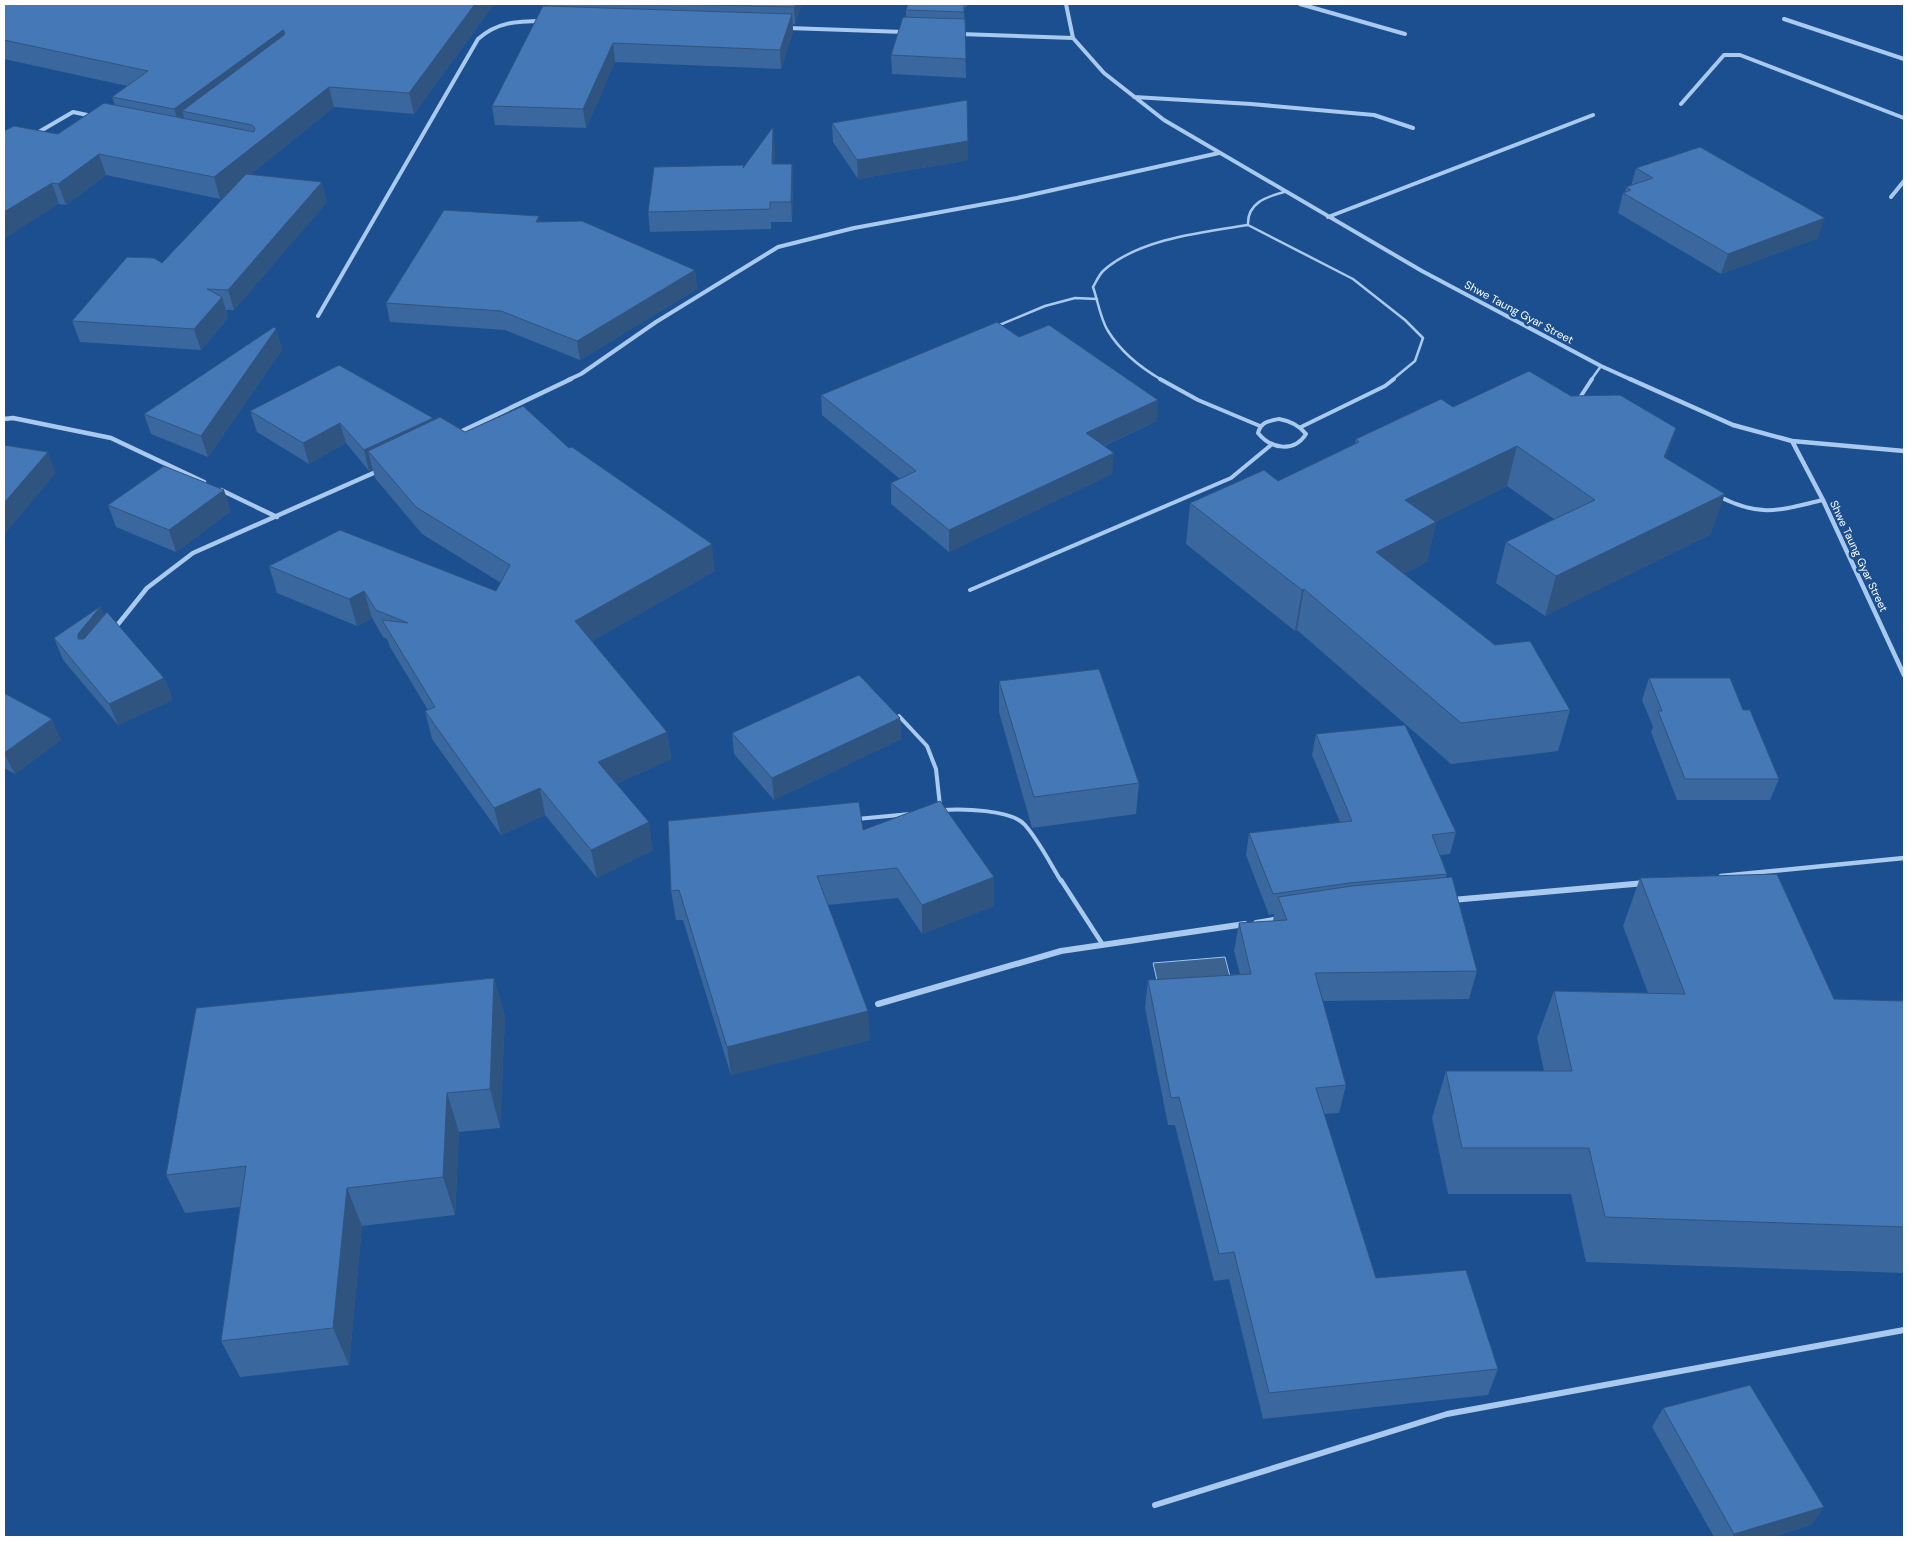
<svg xmlns="http://www.w3.org/2000/svg" width="1908" height="1541" font-family="'DM Sans',sans-serif">
  <style>
    .water { fill: #3c6290; stroke: #9cc4f0 }
    .lines { fill: none; stroke-linecap: round; stroke-linejoin: round }
    .lane-far2 { stroke: #a9c9ee; stroke-width: 2.5 }
    .lane-far1 { stroke: #a9c9ee; stroke-width: 4 }
    .lane { stroke: #a9c9ee; stroke-width: 4.5 }
    .street-far2 { stroke: #a9c9ee; stroke-width: 4 }
    .street-far1 { stroke: #a9c9ee; stroke-width: 4.5 }
    .street { stroke: #a9c9ee; stroke-width: 6 }
    .wall { fill: #3a679d }
    .shaded-wall { fill: #305480 }
    .building { fill: #4478b7; stroke: #305480 }
    .labels { text-anchor: middle; dominant-baseline: central; stroke-width: 5; stroke-linejoin: round; paint-order: stroke }
    .far-street-label { font-size: 11px; fill: #fff; stroke: #1b4f8f }
  </style>
  <rect width="100%" height="100%" fill="#1b4f8f"/>
  <!-- water -->
  <path class="water" d="M1225 957 1235 996 1162 1002 1153 963Z"/>
  <g class="lines">
    <!-- lane-far2 -->
    <path class="lane-far2" d="M1284 192C1266 197 1247 203 1248 225L1353 279 1405 320 1423 338 1415 361 1392 380
      M997 326 1045 306 1075 298 1097 299
      M1162 380C1141 368 1121 352 1108 331 1100 318 1098 301 1093 287 1096 282 1099 275 1103 271 1138 239 1203 232 1248 225
      M1591 380 1601 366"/>
    <!-- lane-far1 -->
    <path class="lane-far1" d="M1160 379 1198 400 1260 426
      M1579 399 1592 379
      M1279 419C1291 421 1299 425 1306 434 1294 453 1271 449 1258 433 1261 422 1268 421 1279 419Z
      M1301 427 1385 386 1394 379
      M1720 497C1762 518 1780 510 1823 500
      M970 590 1231 478 1271 445
      M899 716 927 746 936 769 940 806
      M942 810C962 809 1011 809 1025 825 1039 841 1050 863 1061 881
      M857 819 910 814"/>
    <!-- lane -->
    <path class="lane" d="M1061 880 1103 945"/>
    <!-- street-far2 -->
    <path class="street-far2" d="M1066 4 1073 38 1104 73 1164 120 1422 271 1601 366 1632 380
      M1300 4 1405 34
      M1784 19 1904 59
      M788 28 904 32
      M960 34 1073 38
      M1134 97 1251 104 1374 115 1413 128
      M1681 104 1724 55H1740L1904 118
      M37 133 73 112 92 116
      M1891 197 1904 181
      M1328 217 1593 115
      M318 316 478 39C497 22 517 21 542 21
      M568 380 581 374 656 322 778 247 854 228 1017 198 1219 153"/>
    <!-- street-far1 -->
    <path class="street-far1" d="M1630 379 1733 425 1792 441 1823 500 1904 675
      M4 419 13 418 111 438 204 482
      M458 433 571 379
      M1792 441 1904 451
      M221 490 277 517
      M115 628 147 588 193 553 378 471
      M1721 876 1904 858"/>
    <!-- street -->
    <path class="street" d="M1452 900 1645 883
      M1256 923 1279 919
      M878 1004 1061 951 1245 924
      M1155 1505 1447 1414 1904 1330"/>
  </g>
  <!-- wall -->
  <path class="wall" d="M4 4H494L414 114 334 107 251 174 327 202 234 310H226L228 318 201 350 80 342 72 321 162 263 229 192 220 199 106 175 66 205 59 204 6 130 58 134 115 105 112 97 127 86 4 59Z
    M548 4H802L795 24H793V32L781 69 615 62 586 128 495 125 492 106 548 7Z
    M908 4H968L964 9 966 78 892 74 891 55 906 17V10Z
    M832 123 968 141V160L858 179 833 142Z
    M775 146 774 164H792L793 183 792 222H771V229L650 232 648 212 744 166Z
    M1636 168 1818 238 1721 274 1618 213 1623 193 1625 192 1626 187 1631 186Z
    M540 222 695 270 697 289 580 360 505 330 390 322 386 303Z
    M276 329 282 350 208 457 151 434 144 414Z
    M1019 337 1157 421 1104 446 1112 474 949 552 891 504V483L900 479 822 415 821 395Z
    M1453 407 1666 458 1711 534 1545 616 1496 583 1506 542 1554 519 1507 486 1435 522H1436L1427 562 1404 574 1570 710 1558 751 1451 764 1297 630 1295 631 1186 544 1190 503 1278 481 1355 444 1356 439Z
    M250 411 433 418V420L465 432 569 448 715 571 592 641 667 732 671 759 616 784 653 850 597 878 545 815 501 835 432 739 425 711 428 710 390 647 387 639 383 637 372 618 357 626 277 593 269 566 496 591 501 583 422 534 375 478 373 470 369 471 346 443 309 464 257 432Z
    M108 505 231 511 176 552 116 527Z
    M101 606 104 615 164 678 173 700 118 725 63 660 54 638Z
    M1649 678 1743 710 1779 779 1770 800H1677L1651 732 1653 727 1642 700Z
    M999 681 1139 783 1136 814 1032 828 999 712Z
    M4 693 61 740 15 774 4 768Z
    M900 718 901 739 774 800 734 754 732 733Z
    M1316 734 1456 832 1450 854 1440 855 1447 874 1446 878 1477 971 1469 999 1322 1001 1346 1085 1339 1113 1324 1114 1376 1278 1498 1369 1488 1395 1263 1419 1229 1279 1214 1281 1175 1125H1168L1145 1008 1148 980 1240 974 1234 951 1239 923 1273 921 1274 914 1269 915 1246 855 1249 833 1340 822 1312 755Z
    M863 830 994 906 922 934 898 898 828 905 870 1040 731 1075 683 920H676L671 891Z
    M1640 878 1834 999 1904 1001V1273L1586 1262 1571 1194H1448L1432 1118 1446 1071H1544L1537 1038 1554 991 1648 993 1623 926Z
    M494 978 505 1017 500 1128 459 1132 455 1215 362 1226 349 1365 240 1377 221 1341 240 1207 185 1213 166 1175Z
    M1663 1408 1824 1507 1811 1525 1771 1537H1714L1652 1427Z"/>
  <!-- shaded-wall -->
  <path class="shaded-wall" d="M475 4H494L414 114 409 93Z
    M796 4H802L795 24 794 7Z
    M792 14 793 32 781 69 780 50Z
    M283 30 288 50 182 111 187 126 181 130 174 109Z
    M613 43 615 62 586 128 583 109Z
    M329 87 334 107 220 199 214 177Z
    M773 127 775 146 773 184 772 164Z
    M968 141V160L858 179 857 160Z
    M99 154 106 175 66 205 58 184Z
    M792 164 793 183 792 222 791 202Z
    M322 182 327 202 234 310 228 290Z
    M52 183 59 204 4 239V212Z
    M539 216 542 234 536 222Z
    M1825 218 1818 238 1721 274 1728 254Z
    M695 270 697 289 580 360 577 341Z
    M222 297 228 318 201 350 194 329Z
    M276 329 282 350 208 457 201 436Z
    M1158 400 1157 421 1085 454 1086 433Z
    M433 418 437 439 368 451 373 470 369 471 364 450Z
    M340 423 346 443 309 464 303 443Z
    M1676 428 1663 468 1664 457Z
    M1517 446 1507 486 1397 541 1405 500Z
    M48 452 56 473 4 535V503Z
    M1114 453 1112 474 949 552V530Z
    M224 490 231 511 176 552 169 530Z
    M1725 494 1711 534 1545 616 1556 576Z
    M1436 522 1427 562 1368 593 1376 552Z
    M712 544 715 571 580 648 575 621Z
    M1304 589 1297 630 1295 631 1302 590Z
    M364 591 372 618 357 626 349 599Z
    M101 606 109 628 87 655 78 639V634Z
    M164 678 173 700 118 725 109 704Z
    M900 718 901 739 774 800 772 778Z
    M52 719 61 740 15 774 4 753Z
    M667 732 671 759 603 790 598 762Z
    M540 788 545 815 501 835 494 808Z
    M649 822 653 850 597 878 591 850Z
    M994 877V906L922 934V905Z
    M494 978 505 1017 500 1128 490 1089Z
    M868 1011 870 1040 731 1075 727 1047Z
    M447 1093 459 1132 455 1215 443 1177Z
    M347 1188 362 1226 349 1365 333 1328Z
    M1824 1507 1811 1525 1771 1537H1732L1734 1534Z"/>
  <!-- building -->
  <path class="building" d="M4 4H475L409 93 329 87 214 177 99 154 58 184 52 183 4 212V131L14 126 58 134 104 103 254 132 255 128 252 125 182 111 284 35 285 32 283 30 174 109 112 97 148 71 4 40Z
    M669 4H796L794 7Z
    M908 4H964V12L906 10Z
    M543 6 792 14 780 50 613 43 583 109 492 106Z
    M903 17 965 19 966 59 891 55Z
    M967 100 968 141 857 160 832 123Z
    M773 127 772 164H792L791 202H770V209L648 212 654 167 744 165 743 168Z
    M1700 147 1825 218 1728 254 1623 193 1631 190 1626 187 1653 178 1636 168Z
    M246 174 322 182 228 290 207 289 222 297 194 329 72 321 127 257 154 258 162 263Z
    M444 210 539 216 536 222 582 221 695 270 577 341 501 311 386 303Z
    M997 322 1019 337 1049 325 1158 400 1086 433 1114 453 949 530 891 483 916 471 821 395Z
    M274 327 276 329 201 436 144 414Z
    M339 365 433 418 364 450 340 423 303 443 250 411Z
    M1529 371 1571 396 1620 395 1676 428 1664 457 1725 494 1556 576 1506 542 1595 500 1517 446 1405 500 1436 522 1376 552 1495 645 1530 641 1570 710 1461 723 1304 589 1302 590 1190 503 1264 470 1278 481 1359 442 1356 439 1441 399 1453 407Z
    M523 406 569 448 572 447 712 544 575 621 667 732 598 762 649 822 591 850 540 788 494 808 425 711 435 707 382 620 408 623 376 610 364 591 349 599 269 566 340 530 496 591 510 565 416 507 368 451 440 417 465 432Z
    M4 445 48 452 4 503Z
    M164 466 224 490 169 530 108 505Z
    M101 606 78 634V639H84L107 612 164 678 109 704 54 638Z
    M1099 669 1139 783 1034 797 999 681Z
    M859 675 900 718 772 778 732 733Z
    M1649 678H1730L1743 710H1750L1779 779H1685L1658 711H1662Z
    M4 693 52 719 4 753Z
    M1405 725 1456 832 1432 835 1447 874 1349 883 1273 894 1249 833 1352 821 1316 734Z
    M940 801 994 877 922 905 897 868 817 876 868 1011 727 1047 679 890 671 891 668 821 859 802 863 830Z
    M1777 874 1834 999 1904 1001V1227L1605 1217 1589 1148H1462L1446 1071H1572L1554 991 1685 994 1640 878Z
    M1452 877 1477 971 1315 973 1346 1085 1316 1088 1376 1278 1466 1270 1498 1369 1269 1393 1234 1252 1219 1254 1179 1097 1171 1098 1148 980 1251 974 1239 923 1287 920 1278 897 1352 886Z
    M494 978 490 1089 447 1093 443 1177 347 1188 333 1328 221 1341 246 1166 166 1175 196 1008Z
    M1750 1385 1824 1507 1734 1534 1663 1408Z"/>
  <g class="labels">
    <!-- far-street labels -->
    <g class="far-street-label">
      <text transform="translate(1519 312) rotate(28)">Shwe Taung Gyar Street</text>
      <text transform="translate(1859 556) rotate(65)">Shwe Taung Gyar Street</text>
    </g>
  </g>
  <!-- border -->
  <rect width="1908" height="1541" fill="none" stroke="#ffffff" stroke-width="10"/>
</svg>
